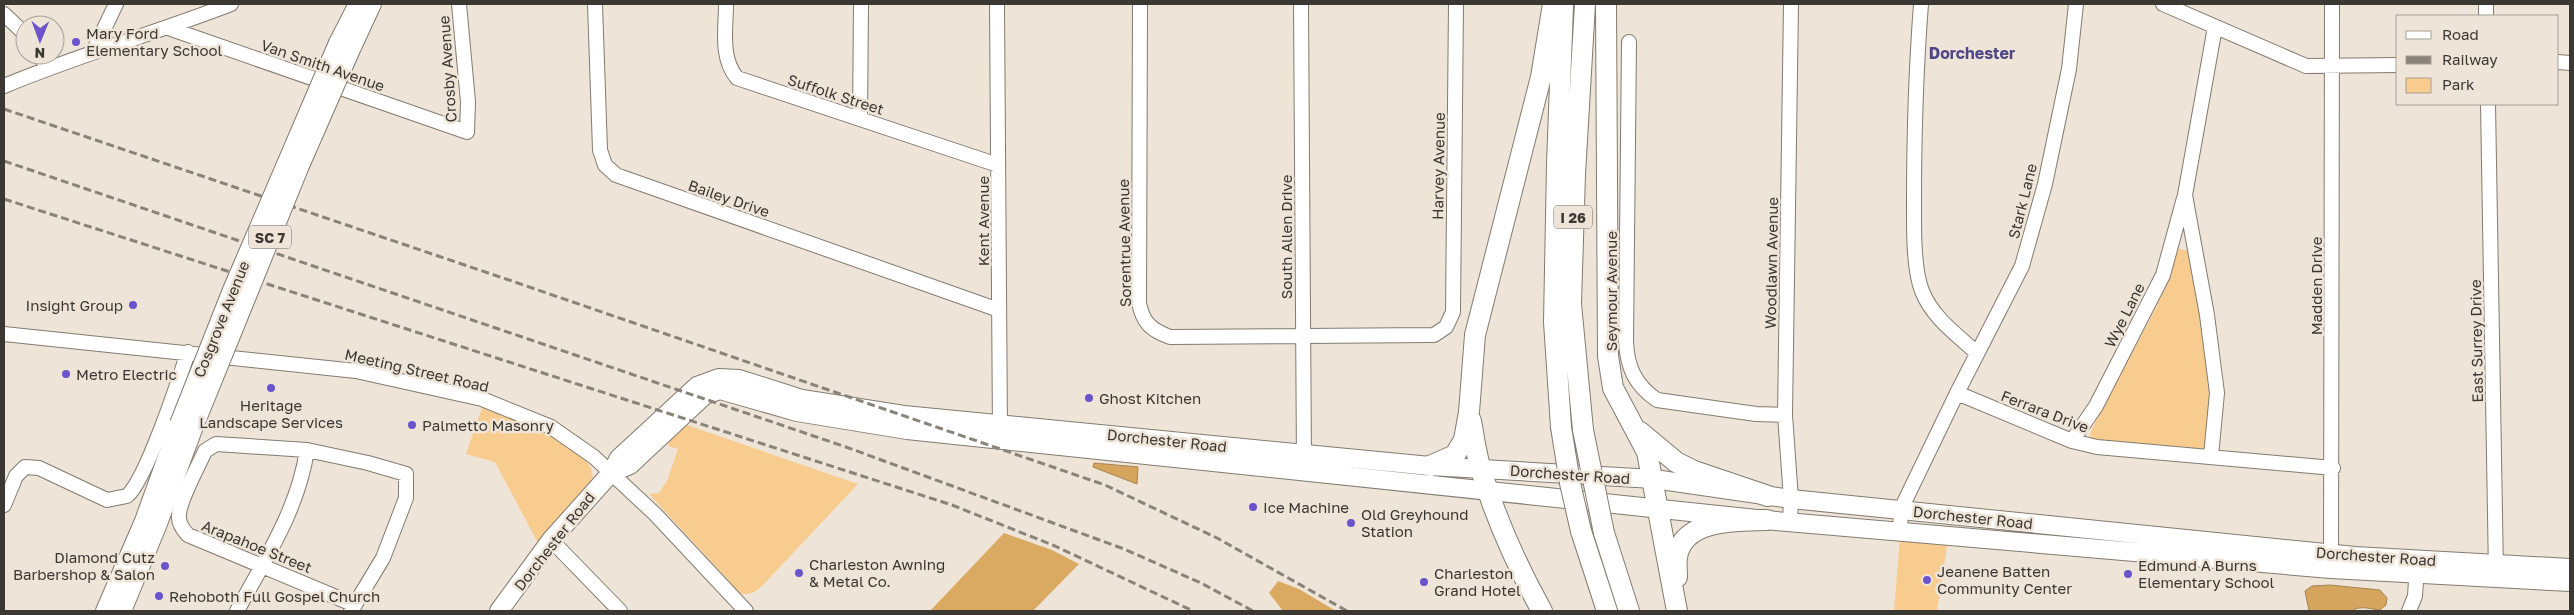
<svg xmlns="http://www.w3.org/2000/svg" width="2574" height="615" font-family="'Golos Text',sans-serif">
  <style>
    .green { fill: #f8cc8f }
    .forest { fill: #dbaa62 }
    .water { fill: #d5a55d; stroke: #a78450 }
    .lines { fill: none; stroke-linecap: round; stroke-linejoin: round }
    .minor-casing { stroke: #837b6f; stroke-width: 16 }
    .major-casing { stroke: #837b6f; stroke-width: 20 }
    .highway-casing { stroke: #837b6f; stroke-width: 22 }
    .minor { stroke: #fff; stroke-width: 14 }
    .major { stroke: #fff; stroke-width: 18 }
    .highway { stroke: #fff; stroke-width: 20 }
    .rail { stroke: #89837a; stroke-width: 3; stroke-dasharray: 8 4; stroke-linecap: butt }
    .major-bridge-casing { stroke: #837b6f; stroke-width: 20; stroke-linecap: butt }
    .highway-bridge-casing { stroke: #837b6f; stroke-width: 22; stroke-linecap: butt }
    .major-bridge { stroke: #fff; stroke-width: 18 }
    .highway-bridge { stroke: #fff; stroke-width: 20 }
    .poi-dot { fill: #6b53cd; stroke: #eee5d8; stroke-width: 2 }
    .labels { text-anchor: middle; dominant-baseline: central; stroke-width: 5; stroke-linejoin: round; paint-order: stroke }
    .shield { fill: #eee5d8; stroke: #716b64; stroke-width: 1 }
    .shield-label { font-size: 14px; font-weight: bold; fill: #3b3732 }
    .poi-label { font-size: 15px; fill: #3b3732; stroke: #eee5d8; text-anchor: start }
    .street-label { font-size: 15px; fill: #3b3732; stroke: #eee5d8 }
    .neighbourhood-label { font-size: 16px; font-weight: bold; fill: #4f4785; stroke: #eee5d8 }
  </style>
  <rect width="100%" height="100%" fill="#eee5d8"/>
  <!-- green -->
  <path class="green" d="M2177 249 2186 250 2191 254 2213 394 2209 444 2203 449 2194 451 2091 440 2090 433 2157 306Z
    M482 408C504 415 607 451 591 482 588 489 580 495 576 500 563 514 550 529 538 543L495 462 466 454Z
    M684 424 858 484 762 586C755 592 749 596 740 593L649 494 659 493 667 481 678 449 668 446C670 436 677 431 684 424Z
    M1900 537 1948 540 1937 611H1894Z"/>
  <!-- forest -->
  <path class="forest" d="M1004 533 1052 550 1079 564 1033 611H930Z
    M1278 581 1299 589 1336 611H1283L1269 593Z"/>
  <!-- water -->
  <path class="water" d="M1094 463 1138 467 1137 484 1093 467Z
    M2330 585 2380 590 2387 598 2386 605 2380 610C2371 609 2359 605 2352 611H2309L2305 591 2312 586Z"/>
  <g class="lines">
    <defs>
      <path id="minor" d="M595 4 600 150 605 165 616 175 999 310
        M726 4C726 28 720 58 737 78L998 165
        M997 4 1000 433
        M1140 4 1139 303C1143 323 1151 330 1170 337L1434 335 1446 327 1453 312 1456 4
        M1301 4 1304 463
        M1921 4C1916 69 1914 135 1914 201 1914 227 1913 268 1922 291 1932 317 1957 335 1977 353
        M2163 4 2306 66 2398 65
        M2486 4V16
        M4 14 25 34
        M168 28 467 132 468 102 459 4
        M1629 42 1626 341C1627 367 1635 385 1657 400L1756 414 1785 415
        M93 52 116 4
        M40 55 47 68
        M2558 62 2570 63
        M4 86C78 55 156 33 231 4
        M2488 104 2496 573
        M860 119 861 4
        M4 334 356 371 482 399 551 427 594 457 655 514 746 611
        M1957 393 2072 441 2097 447 2333 468
        M2072 441 2096 406 2163 275 2184 198
        M2211 456 2217 393 2207 315 2185 195 2215 27
        M4 505 16 476 25 467 39 468 107 500 127 496C146 480 179 380 188 352
        M1790 522 1791 499 1785 415 1791 4
        M1900 530 1901 509 1957 393 2022 266 2045 184 2069 69 2076 4
        M551 540 620 611
        M2331 563 2332 4
        M237 611C265 559 298 510 307 450
        M351 611 383 558 406 498V474L368 463 307 450 216 444 205 451C199 465 180 499 179 514 178 522 183 530 188 535L355 605
        M2409 611 2415 596 2417 565"/>
      <path id="major" d="M338 43 358 4
        M352 47 372 4
        M611 473 630 465 705 395 720 390 797 412 907 430 1776 521 2331 569 2570 582
        M105 611 144 521 179 424
        M122 611 157 526 193 429
        M499 611 551 540 611 473 619 458 697 386 719 378 739 379 802 399 904 415 1430 466 1654 479 1791 499 2355 556 2570 568"/>
      <path id="highway" d="M1606 4 1608 356 1613 388 1647 452 1677 611
        M1471 421C1474 437 1476 454 1481 470 1496 519 1517 566 1542 611
        M1561 427 1554 322 1557 164 1563 6
        M1583 430 1571 304 1575 174 1585 4
        M1640 432 1676 462 1694 471 1768 496
        M1430 466 1455 455 1464 440 1469 412 1475 335 1541 77 1553 4
        M1581 531 1607 611
        M1604 533 1629 611
        M1677 577C1677 571 1676 563 1677 557 1683 518 1738 521 1767 520"/>
    </defs>
    <!-- minor casing -->
    <use href="#minor" class="minor-casing"/>
    <!-- major casing -->
    <use href="#major" class="major-casing"/>
    <!-- highway casing -->
    <use href="#highway" class="highway-casing"/>
    <!-- minor -->
    <use href="#minor" class="minor"/>
    <!-- major -->
    <use href="#major" class="major"/>
    <!-- highway -->
    <use href="#highway" class="highway"/>
    <!-- rail -->
    <path class="rail" d="M4 109 506 279 1105 485 1217 538 1347 611
      M4 161 846 447 1124 549 1201 583 1253 611
      M4 199 952 505 1055 546 1193 611"/>
    <defs>
      <path id="major-bridge" d="M179 424 232 290 338 43
        M193 429 299 168 352 47"/>
      <path id="highway-bridge" d="M1561 427 1570 483 1581 531
        M1583 430 1604 533"/>
    </defs>
    <!-- major-bridge casing -->
    <use href="#major-bridge" class="major-bridge-casing"/>
    <!-- highway-bridge casing -->
    <use href="#highway-bridge" class="highway-bridge-casing"/>
    <!-- major-bridge -->
    <use href="#major-bridge" class="major-bridge"/>
    <!-- highway-bridge -->
    <use href="#highway-bridge" class="highway-bridge"/>
  </g>
  <!-- markers -->
  <g class="poi-dot">
    <circle cx="76" cy="42" r="5"/>
    <circle cx="133" cy="305" r="5"/>
    <circle cx="66" cy="374" r="5"/>
    <circle cx="271" cy="388" r="5"/>
    <circle cx="1089" cy="398" r="5"/>
    <circle cx="412" cy="425" r="5"/>
    <circle cx="1253" cy="507" r="5"/>
    <circle cx="1351" cy="523" r="5"/>
    <circle cx="165" cy="566" r="5"/>
    <circle cx="799" cy="573" r="5"/>
    <circle cx="2128" cy="574" r="5"/>
    <circle cx="1927" cy="580" r="5"/>
    <circle cx="1424" cy="582" r="5"/>
    <circle cx="159" cy="596" r="5"/>
  </g>
  <g class="labels">
    <!-- shield labels -->
    <g class="shield">
      <rect x="1554" y="205.5" width="38" height="23" rx="4"/>
      <rect x="249" y="225.5" width="42" height="23" rx="4"/>
    </g>
    <g class="shield-label">
      <text x="1573" y="217">I 26</text>
      <text x="270" y="237">SC 7</text>
    </g>
    <!-- poi labels -->
    <g class="poi-label">
      <text x="86" y="33">Mary Ford<tspan x="86" dy="17">Elementary School</tspan></text>
      <text x="123" y="305" text-anchor="end">Insight Group</text>
      <text x="76" y="374">Metro Electric</text>
      <text x="1099" y="398">Ghost Kitchen</text>
      <text x="271" y="405" text-anchor="middle">Heritage<tspan x="271" dy="17">Landscape Services</tspan></text>
      <text x="422" y="425">Palmetto Masonry</text>
      <text x="1263" y="507">Ice Machine</text>
      <text x="1361" y="514">Old Greyhound<tspan x="1361" dy="17">Station</tspan></text>
      <text x="155" y="557" text-anchor="end">Diamond Cutz<tspan x="155" dy="17">Barbershop &amp; Salon</tspan></text>
      <text x="809" y="564">Charleston Awning<tspan x="809" dy="17">&amp; Metal Co.</tspan></text>
      <text x="2138" y="565">Edmund A Burns<tspan x="2138" dy="17">Elementary School</tspan></text>
      <text x="1937" y="571">Jeanene Batten<tspan x="1937" dy="17">Community Center</tspan></text>
      <text x="1434" y="573">Charleston<tspan x="1434" dy="17">Grand Hotel</tspan></text>
      <text x="169" y="596">Rehoboth Full Gospel Church</text>
    </g>
    <!-- street labels -->
    <g class="street-label">
      <text transform="translate(323 65) rotate(19)">Van Smith Avenue</text>
      <text transform="translate(447 69) rotate(-94)">Crosby Avenue</text>
      <text transform="translate(836 94) rotate(18)">Suffolk Street</text>
      <text transform="translate(1438 166) rotate(-89)">Harvey Avenue</text>
      <text transform="translate(729 198) rotate(19)">Bailey Drive</text>
      <text transform="translate(2022 201) rotate(-76)">Stark Lane</text>
      <text transform="translate(983 221) rotate(-90)">Kent Avenue</text>
      <text transform="translate(1286 237) rotate(-90)">South Allen Drive</text>
      <text transform="translate(1124 243) rotate(-91)">Sorentrue Avenue</text>
      <text transform="translate(1771 263) rotate(-89)">Woodlawn Avenue</text>
      <text transform="translate(2316 286) rotate(-90)">Madden Drive</text>
      <text transform="translate(1611 291) rotate(-90)">Seymour Avenue</text>
      <text transform="translate(2124 315) rotate(-63)">Wye Lane</text>
      <text transform="translate(221 319) rotate(-68)">Cosgrove Avenue</text>
      <text transform="translate(2476 341) rotate(-91)">East Surrey Drive</text>
      <text transform="translate(417 370) rotate(13)">Meeting Street Road</text>
      <text transform="translate(2045 411) rotate(21)">Ferrara Drive</text>
      <text transform="translate(1167 440) rotate(6)">Dorchester Road</text>
      <text transform="translate(1570 474) rotate(4)">Dorchester Road</text>
      <text transform="translate(1973 517) rotate(6)">Dorchester Road</text>
      <text transform="translate(554 541) rotate(-52)">Dorchester Road</text>
      <text transform="translate(257 546) rotate(22)">Arapahoe Street</text>
      <text transform="translate(2376 556) rotate(4)">Dorchester Road</text>
    </g>
    <!-- neighbourhood labels -->
    <g class="neighbourhood-label">
      <text x="1972" y="53">Dorchester</text>
    </g>
  </g>
  <!-- border -->
  <rect width="2574" height="615" fill="none" stroke="#3b3732" stroke-width="10"/>
  <!-- legend -->
  <rect x="2396" y="15" width="162" height="90" fill="#eee5d8" stroke="#a69f96"/>
  <rect x="2406" y="31" width="25" height="8" fill="#ffffff" stroke="#a69f96"/>
  <text x="2442" y="40" font-size="15" fill="#3b3732">Road</text>
  <rect x="2406" y="56" width="25" height="8" fill="#89837a" stroke="#a69f96"/>
  <text x="2442" y="65" font-size="15" fill="#3b3732">Railway</text>
  <rect x="2406" y="78" width="25" height="15" fill="#f8cc8f" stroke="#a69f96"/>
  <text x="2442" y="90" font-size="15" fill="#3b3732">Park</text>
  <!-- north arrow -->
  <g transform="translate(40 40) rotate(181)"><circle r="24" fill="#eee5d8" stroke="#a69f96"/>
  <path d="M0-4L9 19L0 12L-9 19Z" fill="#6b53cd"/>
  <text y="-8" font-size="14" font-weight="bold" text-anchor="middle" fill="#3b3732">N</text>
  </g>
</svg>
